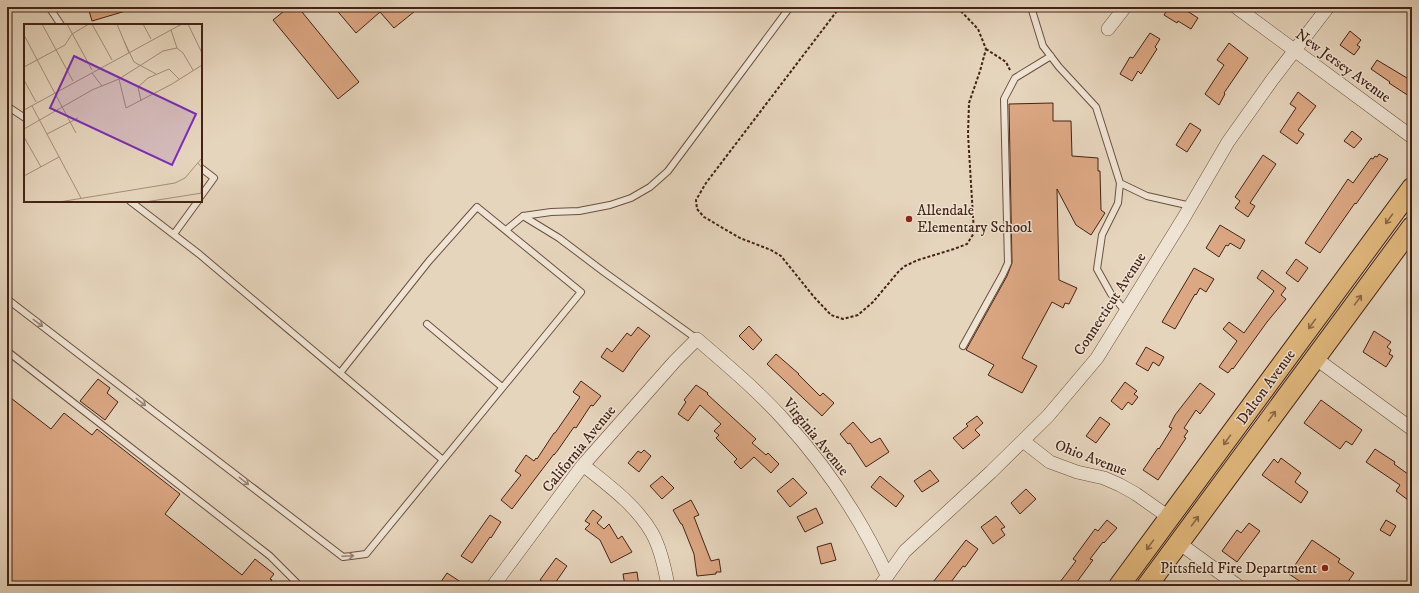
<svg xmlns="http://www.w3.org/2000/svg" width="1419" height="593" font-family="'IM FELL DW Pica',serif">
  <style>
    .building { fill: #dca884; stroke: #442316 }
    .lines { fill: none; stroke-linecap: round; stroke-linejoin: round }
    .service-casing { stroke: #6c5040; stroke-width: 8 }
    .minor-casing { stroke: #6c5040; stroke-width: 14 }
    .primary-casing { stroke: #442316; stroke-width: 22 }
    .path { stroke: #442316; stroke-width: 2; stroke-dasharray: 3 2; stroke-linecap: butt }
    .service { stroke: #efe4d4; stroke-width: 6 }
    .minor { stroke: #efe4d4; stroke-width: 13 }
    .primary { stroke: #e3ba7e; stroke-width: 20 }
    .oneway { stroke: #8c6745 }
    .oneway2 { stroke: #9a8475 }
    .poi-dot { fill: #8f2418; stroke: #efe4d4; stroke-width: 1.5 }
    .labels { text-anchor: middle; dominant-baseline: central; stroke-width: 3; stroke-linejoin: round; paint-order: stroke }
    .street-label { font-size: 15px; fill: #442316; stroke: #efe4d4 }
    .poi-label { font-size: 15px; fill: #442316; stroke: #efe4d4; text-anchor: start }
    .inset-road { fill: none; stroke: #a58e7a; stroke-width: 1 }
    .view { fill: #7b2cbf; fill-opacity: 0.15; stroke: #7b2cbf; stroke-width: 2 }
    .inset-edge { fill: none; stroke: #442316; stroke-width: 2 }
  </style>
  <rect width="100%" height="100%" fill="#e6d5bd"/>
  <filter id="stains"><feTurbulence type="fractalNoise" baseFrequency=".005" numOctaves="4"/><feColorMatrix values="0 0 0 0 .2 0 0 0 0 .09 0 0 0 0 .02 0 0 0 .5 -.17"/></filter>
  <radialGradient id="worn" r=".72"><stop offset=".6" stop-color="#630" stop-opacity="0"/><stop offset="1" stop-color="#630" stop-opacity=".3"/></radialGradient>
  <!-- building -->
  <path class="building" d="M88 7H128L129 10 92 21Z
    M289 7H298L359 82 338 99 273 20Z
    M334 7H420L394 28 380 12 356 33Z
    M1169 7H1181L1198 18 1191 29 1178 21 1177 23 1164 15Z
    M1350 31 1361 40 1357 45 1360 47 1354 55 1340 45Z
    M1150 33 1160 39 1155 47 1157 49 1141 74 1138 71 1132 81 1120 74 1130 57 1133 58Z
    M1229 43 1248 58 1224 93 1225 94 1219 105 1205 94 1224 65 1217 60Z
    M1377 60 1412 81V98L1389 83 1390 82 1371 69Z
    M1298 92 1316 106 1298 130 1304 134 1297 144 1280 132 1296 108 1290 104Z
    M1053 103V121H1071L1072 156 1098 158V171H1100L1101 210 1105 213 1091 235 1076 225 1057 189 1059 280 1077 288 1069 304 1065 303 1063 308 1052 302 1022 358 1037 366 1022 393 988 375 994 365 966 350 1007 276 1012 263 1009 104Z
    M1190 123 1201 130 1187 152 1176 145Z
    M1352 131 1362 139 1354 148 1344 141Z
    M1379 154 1388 159 1356 204 1355 203 1320 253 1305 243 1348 179 1353 183 1371 158 1373 159 1375 156 1377 157Z
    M1263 155 1276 164 1250 203 1255 206 1248 217 1235 208 1240 201 1235 197Z
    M1220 225 1245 240 1240 249 1230 243 1228 246 1226 245 1219 257 1206 248Z
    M1296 259 1308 268 1298 282 1286 273Z
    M1194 268 1214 279 1206 292 1200 288 1196 295 1195 294 1175 329 1162 322Z
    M1262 270 1286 288 1281 295 1286 299 1267 322 1233 369 1232 368 1228 373 1219 367 1237 341 1223 329 1229 322 1244 333 1274 291 1257 278Z
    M749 326 762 340 753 350 739 336Z
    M638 327 650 336 637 352 623 372 601 357 607 348 612 352 627 333 631 336Z
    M1374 331 1391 342 1387 347 1391 350 1389 354 1393 356 1386 367 1363 352Z
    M1146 347 1164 357 1159 366 1153 362 1148 371 1136 364Z
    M776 354 799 374H798L820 396 823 393 834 403 822 416 767 364Z
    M98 379 110 388 107 393 118 402 105 420 80 401Z
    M581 381 601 396 593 406 591 405 576 428 574 427 558 450 554 455V454L512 509 501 500 521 475 515 471 526 455 534 461 536 458 537 459 554 433H555L580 397 573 392Z
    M1125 382 1137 391 1134 394 1138 397 1132 405 1128 402 1122 410 1111 401Z
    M1200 383 1215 394 1200 414 1196 410 1184 428 1188 431 1184 437 1186 438 1158 480 1143 470 1158 448 1159 449 1172 428 1169 427 1175 415Z
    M696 385 708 393 707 394 756 439 752 443 766 455 768 453 779 464 771 473 754 457 741 469 734 462 737 459 716 438 719 435 714 431 721 424 700 405 688 421 678 414 686 402 684 400Z
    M7 395 51 429 64 413 92 435 97 429 180 494 165 514 242 575 255 559 274 574 270 579 272 580 268 586H7Z
    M1321 400 1362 430 1352 445 1346 441 1340 449 1304 423Z
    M977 416 983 423 975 430 980 435 963 449 953 438 968 426 966 424Z
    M1100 417 1110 424 1096 443 1086 436Z
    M853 422 871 443 880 438 889 452 866 467 850 443 848 444 840 434Z
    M1375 449 1395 462 1394 464 1412 477V503L1396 491 1400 485 1366 462Z
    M644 450 651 456 639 472 628 463 638 451 641 453Z
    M1281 458 1301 473 1295 482 1308 492 1301 503 1262 475 1274 459 1278 463Z
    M930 470 939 481 922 492 914 481Z
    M662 476 674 488 662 499 650 486Z
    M880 476 904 496 896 507 871 487Z
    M793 478 807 493 790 507 777 491Z
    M1026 489 1036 499 1020 514 1011 503Z
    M691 500 699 515 694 517 711 561 719 559 721 572H716V574L697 576 694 554 682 524H681L673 510Z
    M816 508 823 523 805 532 797 517Z
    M593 510 602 517 597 523 604 529 609 524 618 539 622 536 632 552 611 563 600 540 585 529 590 524 585 521Z
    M490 515 501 522 491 538 490 537 472 563 461 556Z
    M996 516 1005 527 1001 529 1005 535 993 544 981 527Z
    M1107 520 1117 528 1104 543 1103 542 1090 559 1093 560 1074 586H1057L1076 561 1073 559 1095 529 1098 531Z
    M1386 520 1396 526 1390 536 1380 530Z
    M1249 523 1260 531 1237 562 1222 551 1237 530 1241 533Z
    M966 540 978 549 965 567 963 566 948 586H930Z
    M1312 540 1340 559 1338 562 1354 573 1345 586H1307L1289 574Z
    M831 543 836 560 821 564 817 547Z
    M556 558 567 566 553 586H549L540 580Z
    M637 572 639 586H625L623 574Z
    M447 573 467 586H438Z"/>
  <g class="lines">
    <defs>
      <path id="service" d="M49 7 61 25
        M1031 7 1043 46 1059 67 1096 107 1120 183 1147 196 1191 206
        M7 106 25 118
        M201 168 214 178 201 196
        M1120 183 1118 203 1102 235 1097 269 1111 294 1126 312
        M130 201 199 254 443 460
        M523 216 559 238 604 272 697 339
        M506 230 523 216 551 212 579 211 610 205 631 198 650 187 668 171 790 7
        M174 234 198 201
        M7 299 343 557 366 554 581 292 477 207 429 261 340 373
        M427 324 502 387
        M963 346 1003 274 1008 263 1004 99 1015 78 1051 56
        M7 351 270 556 300 586"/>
      <path id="minor" d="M1236 7 1412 137
        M1108 29 1125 7
        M1315 358 1412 429
        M1023 441 1050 462 1077 472 1104 478 1120 485 1136 494 1170 518
        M583 465C608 485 636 505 652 533 661 549 665 569 668 586
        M1179 543 1238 586
        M493 586 583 465 675 361 697 339C727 365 758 391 784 420 826 466 861 519 887 575
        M880 586 905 551 991 472 1048 416 1097 358 1183 219 1228 142 1272 80 1328 7"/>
      <path id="primary" d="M1119 586 1412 188
        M1147 586 1412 227"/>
    </defs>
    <!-- service casing -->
    <use href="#service" class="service-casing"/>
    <!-- minor casing -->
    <use href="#minor" class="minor-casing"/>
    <!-- primary casing -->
    <use href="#primary" class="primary-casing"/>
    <!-- path -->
    <path class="path" d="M840 7 706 183 696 200 697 209 704 217 740 238 771 250 781 256 814 297 831 315 843 319 858 315 873 302 899 271 905 266 918 260 954 249 967 244 974 233 968 134 969 103 980 71 986 49 978 29 957 7
      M986 49 1006 62 1010 70"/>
    <!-- service -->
    <use href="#service" class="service"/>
    <!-- minor -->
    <use href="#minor" class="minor"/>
    <!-- primary -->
    <use href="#primary" class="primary"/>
  </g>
  <!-- one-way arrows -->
  <defs><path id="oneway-shaft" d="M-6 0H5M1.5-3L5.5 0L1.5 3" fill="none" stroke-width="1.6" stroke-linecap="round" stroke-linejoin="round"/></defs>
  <g class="oneway">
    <use href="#oneway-shaft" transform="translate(1389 219) rotate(126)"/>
    <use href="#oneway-shaft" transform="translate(1358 300) rotate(-54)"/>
    <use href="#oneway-shaft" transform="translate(1312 324) rotate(126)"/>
    <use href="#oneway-shaft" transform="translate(1272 416) rotate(-54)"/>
    <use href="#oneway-shaft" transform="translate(1227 440) rotate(126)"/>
    <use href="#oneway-shaft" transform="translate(1195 521) rotate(-54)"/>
    <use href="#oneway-shaft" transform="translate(1150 545) rotate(126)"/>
  </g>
  <g class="oneway2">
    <use href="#oneway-shaft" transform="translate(38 323) rotate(37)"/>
    <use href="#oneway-shaft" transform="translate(141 402) rotate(38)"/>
    <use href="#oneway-shaft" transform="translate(244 481) rotate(38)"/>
    <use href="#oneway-shaft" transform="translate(348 556) rotate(-3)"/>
  </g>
  <!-- markers -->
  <g class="poi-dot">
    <circle cx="909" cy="219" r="4"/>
    <circle cx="1325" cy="568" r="4"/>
  </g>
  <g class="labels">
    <!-- street labels -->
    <g class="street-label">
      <text transform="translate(1343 66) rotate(36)">New Jersey Avenue</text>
      <text transform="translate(1110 304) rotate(-57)">Connecticut Avenue</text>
      <text transform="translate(1266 387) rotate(-54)">Dalton Avenue</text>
      <text transform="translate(816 437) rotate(51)">Virginia Avenue</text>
      <text transform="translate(579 449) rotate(-51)">California Avenue</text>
      <text transform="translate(1091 458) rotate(21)">Ohio Avenue</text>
    </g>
    <!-- poi labels -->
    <g class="poi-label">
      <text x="917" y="210">Allendale<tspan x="917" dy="17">Elementary School</tspan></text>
      <text x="1317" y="568" text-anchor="end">Pittsfield Fire Department</text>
    </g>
  </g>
  <!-- overview -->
  <g transform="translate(24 24)">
    <rect width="178" height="178" fill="#e6d5bd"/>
    <path class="inset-road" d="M18 0 49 57M43 0 68 46M68 0 88 36M93 0 105 29M119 0 127 15M164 0 178 29M147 6 153 24M0 11 52 109M100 17 110 38 132 50M153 24 159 29 169 46M0 43 41 21 48 10 65 0M68 49 78 62M95 55 102 84 148 60 178 41M0 56 12 78M117 77 114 63 124 54 145 45 155 55M8 82 57 174M0 86 158 0M0 105 68 66 95 55 139 27 153 24M23 110 54 94M0 113 17 143M174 139 178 144 177 169M0 152 35 133M35 178 151 159 161 154 178 134M121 178 178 169"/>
    <path class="view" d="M50 32 172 90 148 141 26 84Z"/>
    <rect width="178" height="178" class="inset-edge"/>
  </g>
  <!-- margin -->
  <rect width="1419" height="593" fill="none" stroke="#e6d5bd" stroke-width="24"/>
  <rect x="8" y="8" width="1403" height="577" fill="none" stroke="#442316" stroke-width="2"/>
  <rect x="12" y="12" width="1395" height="569" fill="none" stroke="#442316"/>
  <rect width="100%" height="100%" filter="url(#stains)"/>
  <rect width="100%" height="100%" fill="url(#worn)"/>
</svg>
